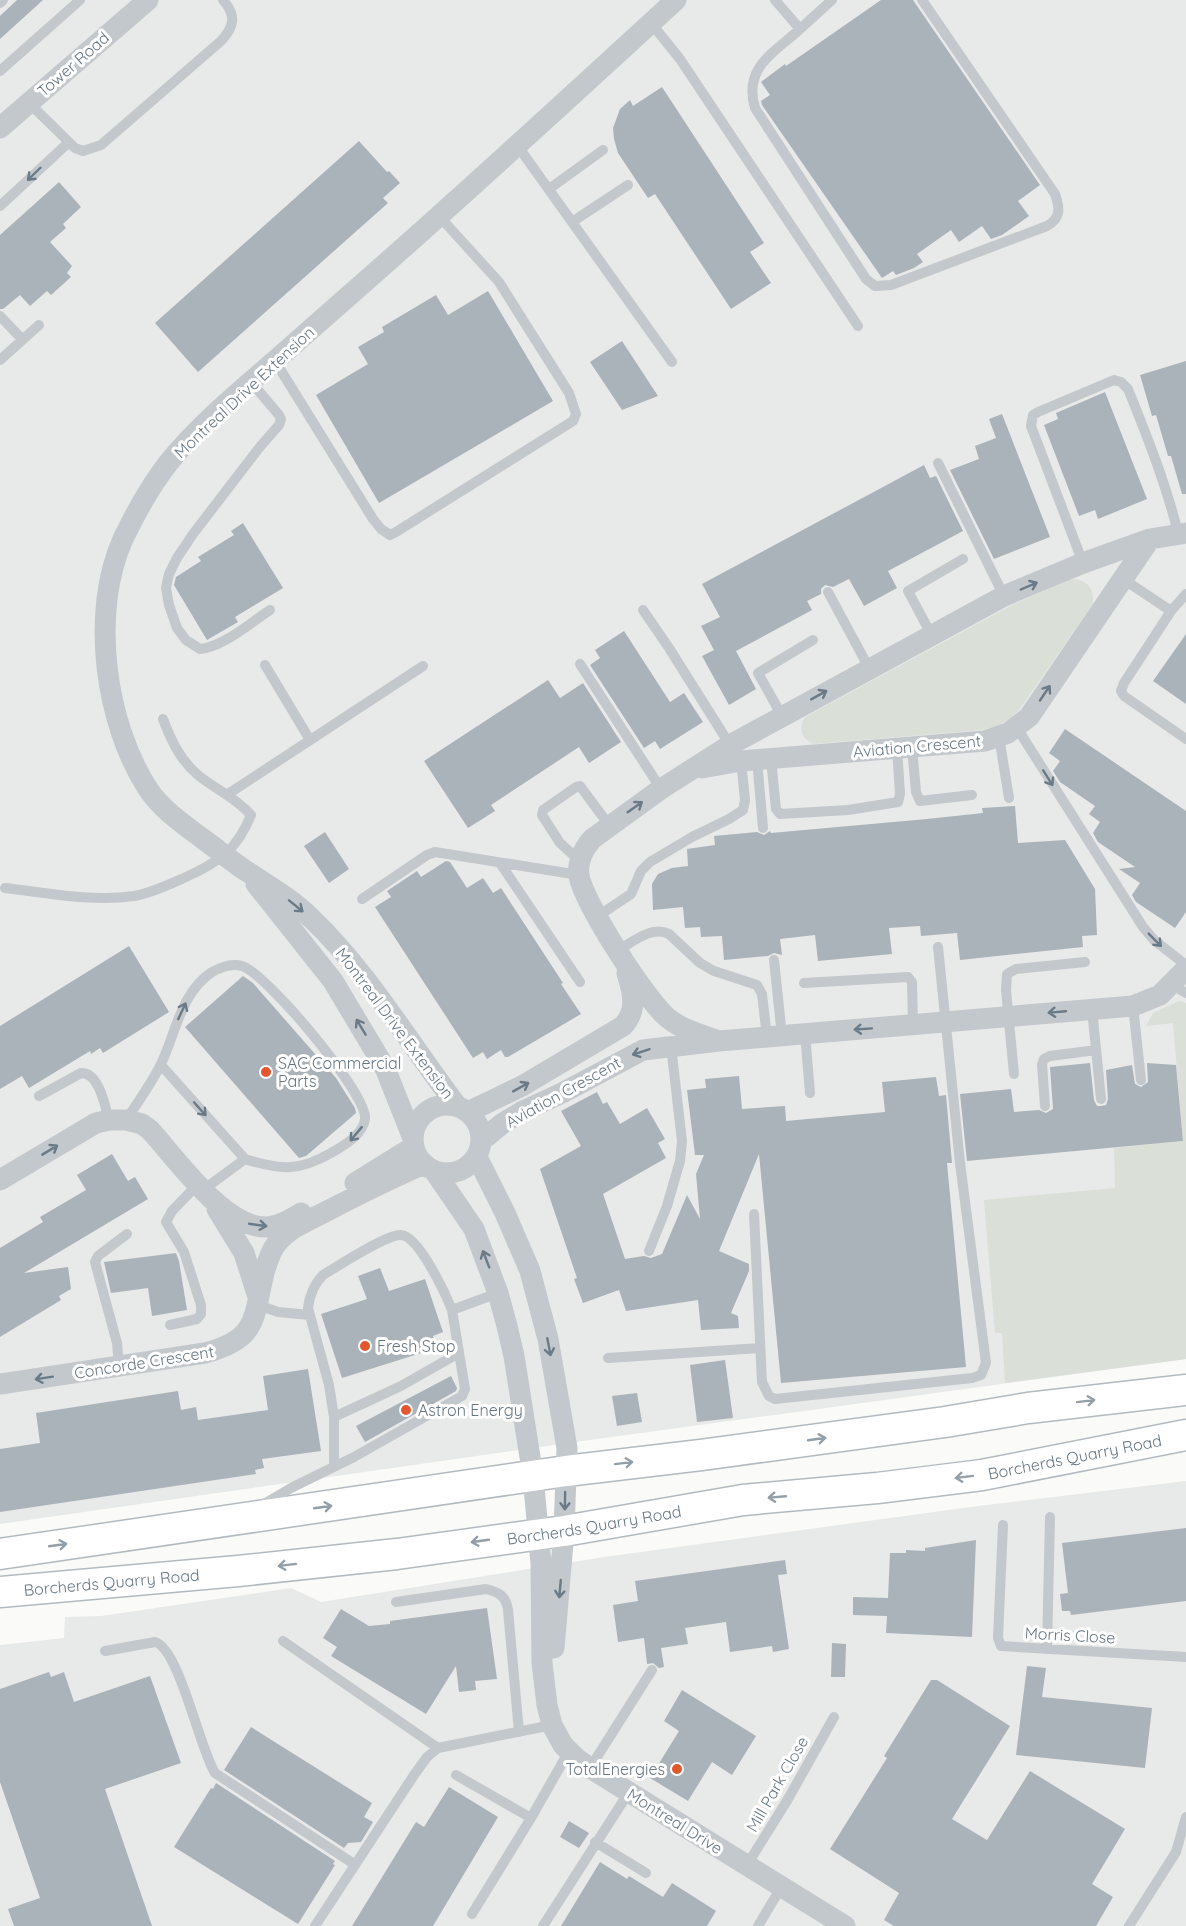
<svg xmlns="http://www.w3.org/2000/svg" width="1186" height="1926" font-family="Quicksand,sans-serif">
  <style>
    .built { fill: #e8e9e9 }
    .green { fill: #dadfd7 }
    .building { fill: #aab3b9 }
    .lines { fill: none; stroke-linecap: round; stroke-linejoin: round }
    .secondary-casing { stroke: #b3babf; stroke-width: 33 }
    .service { stroke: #c3c8cc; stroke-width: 10 }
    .minor { stroke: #c3c8cc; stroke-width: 21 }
    .secondary { stroke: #fff; stroke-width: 30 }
    .oneway { stroke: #6a7a87 }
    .oneway2 { stroke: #939fa8 }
    .poi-dot { fill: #e4572e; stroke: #fff; stroke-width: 2 }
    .labels { text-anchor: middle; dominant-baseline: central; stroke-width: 6; stroke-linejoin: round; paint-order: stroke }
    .street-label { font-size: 16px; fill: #657683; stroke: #fff }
    .poi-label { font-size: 16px; fill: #657683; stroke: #fff; text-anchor: start }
  </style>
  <rect width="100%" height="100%" fill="#fafaf8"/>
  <!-- built -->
  <path class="built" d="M0 0H1186V1359L568 1443 0 1524Z
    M1186 1481V1926H0V1645L64 1638 65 1617 101 1616 291 1588 321 1602 604 1557 978 1506Z"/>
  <!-- green -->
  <path class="green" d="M1072 579C1088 580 1094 588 1093 604L1019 710 1009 719 997 726 982 730 813 744C802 738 797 728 805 717L1014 604Z
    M1179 1001 1186 1003V1359L1005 1383 1002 1333H995L984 1200 1115 1188 1114 1148 1183 1141 1173 1023 1146 1026 1153 1013Z"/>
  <!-- building -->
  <path class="building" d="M17 0H43L0 39V16Z
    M881 0H913L1040 185 1018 201 1029 216 1002 235 991 239 982 226 959 242 951 230 917 254 923 262 914 268 896 275 893 271 882 278 762 105 761 101 770 95 761 82 785 64 786 66Z
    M662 87 764 243 750 252 771 283 731 309 655 194 648 198 618 153 614 139 613 128 620 109 630 100 633 106Z
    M359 141 387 172 389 171 400 183 383 198 388 203 198 372 155 323Z
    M59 182 81 207 63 224 66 228 50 242 72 266 67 273 71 277 51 295 47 291 30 306 20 295 3 309H0V235Z
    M488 291 553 401 379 503 316 395 368 364 358 347 384 332 382 327 436 295 448 315Z
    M622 341 658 396 622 410 590 362Z
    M1186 361V494H1182L1171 456H1168L1156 415 1152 416 1140 375Z
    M1105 392 1147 499 1098 519 1095 510 1079 516 1044 425 1058 419 1056 413Z
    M1002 414 1050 537 994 559 950 470 979 459 975 446 996 438 989 419Z
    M924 465 930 478 936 476 963 531 888 571 897 588 864 606 849 579 833 587 825 585 821 589V594L807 601 812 610 736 651 756 689 729 705 702 656 714 650 701 626 720 617 702 584Z
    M243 523 283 588 235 617 238 622 207 640 174 585 176 577 201 561 198 557 234 535 231 531Z
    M624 631 670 702 684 693 703 722 660 749 655 741 644 748 590 665 600 658 595 650Z
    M1186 634V704L1153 681Z
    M548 680 560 698 583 683 621 742 589 763 579 747 491 805 495 811 468 828 424 761Z
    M1065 729 1186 811V912L1175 928 1136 902 1132 895 1140 883 1119 869 1135 867 1098 842 1093 833 1100 822 1089 814 1095 806 1060 782 1053 771 1060 761 1049 753Z
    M1015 806 1018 843 1065 840 1095 889 1097 935 1082 936 1083 947 960 960 957 933 921 936 920 926 889 928 892 954 818 961 815 935 780 939 782 955 774 953 768 956 724 960 722 936 701 937 700 927 685 928 683 907 653 910 652 884 658 874 672 868 688 866 687 849 715 845 714 836 757 832 764 835 770 831 771 833 927 819 983 813 982 808Z
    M325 832 349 869 329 883 304 846Z
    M446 861 450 862 467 888 483 878 493 893 501 888 563 983 561 984 581 1014 508 1057H505L501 1050 487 1059 483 1052 473 1058 375 907 391 897 387 891 417 871 421 877Z
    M129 946 169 1012 103 1053 100 1048 91 1054 90 1051 29 1088 22 1076 0 1089V1026Z
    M243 976 253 983 336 1078 355 1108 356 1113 306 1156 299 1158 185 1027Z
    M1090 1063 1094 1100 1097 1106H1101L1106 1105 1108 1099 1106 1070 1132 1065 1135 1084 1141 1087 1148 1082 1147 1063 1176 1065 1183 1141 967 1161 960 1094 1011 1089 1014 1112 1039 1110 1046 1113 1053 1109 1050 1067Z
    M739 1076 742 1109 785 1106 786 1121 885 1112 882 1082 936 1077 939 1096 946 1095 952 1163H947L966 1367 781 1383 759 1154 719 1251 749 1264V1271L731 1313 738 1316 739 1328 701 1330 698 1300 626 1311 619 1290 583 1303 574 1279 577 1278 540 1169 581 1146 561 1111 597 1092 603 1104 607 1102 620 1124 647 1108 665 1139 658 1143 666 1158 603 1194 625 1259 644 1256 651 1258 662 1254 687 1195 700 1219 696 1174 704 1155H695L687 1090 706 1088 705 1079Z
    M112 1154 128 1181 135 1177 148 1199 24 1273 68 1267 71 1289 59 1296 61 1300 0 1337V1248L43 1222 40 1217 86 1190 77 1175Z
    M176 1253 179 1261 187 1310 152 1316 148 1288 111 1293 104 1262Z
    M380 1268 389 1291 425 1279 443 1332 433 1336 437 1348 342 1378 321 1314 367 1299 358 1276Z
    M725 1360 733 1418 697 1422 690 1365Z
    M308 1369 321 1451 262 1459 264 1468 255 1470 256 1474 0 1512V1449L40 1443 36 1413 178 1391 181 1410 196 1407 198 1420 268 1410 263 1376Z
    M451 1376 457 1388 456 1391 365 1442 356 1426Z
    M637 1393 642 1422 617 1426 612 1396Z
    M1186 1528V1601L1071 1615 1070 1611H1062L1060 1594 1068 1593 1062 1543Z
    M976 1540 972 1637 886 1633 887 1616 853 1615V1597L888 1598 890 1553H906V1550L925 1551V1548Z
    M785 1560 787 1574 778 1575 789 1649 773 1652 772 1646 730 1652 726 1622 685 1628 688 1644 661 1648 664 1667 659 1668 653 1663 647 1664 644 1638 618 1642 613 1605 638 1601 635 1581Z
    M487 1608 497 1679 475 1681 476 1690 459 1692 456 1666 426 1714 331 1656 337 1647 323 1638 341 1609 369 1626 390 1624V1621Z
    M832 1643 846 1644 845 1677H831Z
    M1027 1666 1046 1668 1042 1697 1152 1708 1145 1768 1016 1755Z
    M49 1672 51 1677 64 1672 74 1702 150 1676 181 1763 105 1789 152 1926H14L8 1909 40 1898 0 1782V1689Z
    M931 1680H937L1010 1726 952 1819 987 1840 1030 1771 1125 1829 1092 1884 1113 1897 1096 1926H894L884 1920 899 1893 830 1849 887 1758 884 1756Z
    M682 1690 756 1736 732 1775 712 1762 688 1801 650 1778 679 1731 664 1721Z
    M251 1727 372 1803 364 1817 373 1822 361 1842 348 1843 344 1848 224 1770Z
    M216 1783 335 1861 333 1864 335 1865 298 1924 174 1847 211 1788 213 1789Z
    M449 1787 498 1817 433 1926H352L416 1822 424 1827Z
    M569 1821 589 1833 579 1848 560 1837Z
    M600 1862 627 1879 629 1876 663 1897 672 1883 716 1911 707 1926H561Z"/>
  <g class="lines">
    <defs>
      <g id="secondary">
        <path d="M0 1554 566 1471 701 1455 945 1422 1028 1408 1186 1390"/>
        <path id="s1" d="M0 1592 238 1571 397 1554 564 1531 743 1500 877 1488 982 1475 1186 1435"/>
      </g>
    </defs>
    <!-- secondary casing -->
    <use href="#secondary" class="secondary-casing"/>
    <!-- service -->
    <path class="service" d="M775 0 800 29 832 0
      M0 3 3 0
      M651 23 680 59 858 326
      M800 29C774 53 743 67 755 108L866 279 875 286 891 285 1047 226C1061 218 1060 208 1055 194L922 0
      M0 71 80 0
      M28 102 75 148 83 151 101 145 221 41C234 27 237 16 223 0
      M517 145 672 362
      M549 189 603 150
      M0 206 68 143
      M572 222 628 185
      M0 316 22 339
      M0 360 39 325
      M275 361 373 519 381 529 390 535 396 532 573 421 576 414 569 393 499 282 439 216
      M251 382 279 415 281 419 279 425 259 448 193 534 177 558 169 574 166 588 169 605 177 628 186 640 200 649C223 647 250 623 270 610
      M938 463 1004 596
      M1083 563 1031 426 1033 415 1038 412 1114 380 1121 382 1128 389C1147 436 1166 484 1178 533
      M1123 579 1171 611
      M828 592 869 668
      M1186 594 1171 611 1124 683 1121 691 1124 696 1186 739
      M643 610 669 648 730 745
      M931 634 908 591 963 559
      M580 664 661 789
      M265 665 310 740
      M782 716 758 673 813 640
      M1017 728 1143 927 1154 940 1186 965
      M999 737 1009 798
      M912 747 916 792 920 801 972 795
      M771 759 776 809 780 814 848 810 898 802 900 794 897 748
      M757 760 763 828
      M228 794 423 666
      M580 861 560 843 542 815 543 810 576 787 580 786 609 825
      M500 863 580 982
      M5 888C48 893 92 902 134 896 152 893 170 884 186 877 219 862 237 850 251 815 234 796 216 790 198 775 180 760 171 740 163 719
      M362 899 427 855 435 852 579 875
      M598 916 631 894 641 871 650 862 692 837 729 819 743 810 745 800 741 761
      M618 950C633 942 652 925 669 934L700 963 714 971 757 985 762 994 767 1037
      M774 960 782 1036
      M804 983 908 977 912 982 913 1025
      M1172 985 1186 993
      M1133 1006 1141 1080
      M1092 1009 1101 1099
      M805 1034 810 1093
      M161 1065 245 1159 203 1190
      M1014 1074 1006 990 1007 974 1016 969 1085 962
      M39 1096 81 1073C99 1072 105 1106 109 1120
      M1045 1106 1042 1064 1044 1059 1050 1056 1096 1050
      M126 1120C138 1102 151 1084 160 1066 176 1034 180 993 212 972 221 967 232 963 242 966 266 973 368 1094 365 1119 363 1135 343 1146 331 1153 298 1172 280 1170 245 1159
      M754 1214 762 1382 769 1396 775 1399 972 1378 981 1375 986 1363 960 1163 938 947
      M649 1251 667 1206 680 1161 682 1141 671 1046
      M258 1305 278 1312 310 1315
      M170 1325 197 1319 201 1314V1305L184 1252 166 1222 172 1211 198 1184
      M608 1358 760 1348
      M119 1366 117 1343 95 1262 98 1256 127 1234
      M334 1417 401 1386 459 1353
      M334 1466V1417L329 1385 308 1308C309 1296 315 1283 323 1275 338 1266 387 1234 401 1235 419 1236 446 1295 452 1310
      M259 1507 291 1488 354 1457 462 1396 465 1389 452 1310 498 1293
      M1003 1525 998 1638 1001 1646 1186 1657
      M396 1602 486 1589C499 1592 506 1596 508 1610L519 1732
      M283 1641 438 1748
      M1047 1649 1050 1517
      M105 1651 155 1642C179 1648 200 1750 215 1773L354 1864
      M590 1768 652 1670
      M456 1775 531 1818
      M595 1842 646 1873
      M747 1865 788 1799 834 1717
      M472 1914 531 1818 569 1751
      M315 1926 414 1775 427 1757 438 1748 552 1725
      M543 1926 629 1792
      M758 1926 782 1886
      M1129 1926 1176 1852 1186 1817"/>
    <!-- minor -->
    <path class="minor" d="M0 128 148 0
      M702 768 741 761 985 741 1008 733 1029 717 1150 539
      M256 884 333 981 385 1068 412 1136
      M719 1041C702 1035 683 1030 669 1019 647 1002 584 903 579 876 577 863 583 849 592 839L661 789 730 745 1004 596 1083 563 1150 539 1186 533
      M413 1139a34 34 0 1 1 68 0a34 34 0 1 1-68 0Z
      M457 1106C409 1043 368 972 311 918 293 900 272 888 251 874 234 864 219 850 203 839 183 824 162 810 148 789 105 723 90 612 123 539 136 512 151 485 169 462 200 424 240 391 277 359 316 325 355 290 394 256 489 172 582 86 676 0
      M468 1112 522 1086 623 1026C638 1010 633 993 627 973
      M481 1141 503 1123 523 1111 562 1093 643 1050 719 1041 1133 1006 1160 995 1186 969
      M477 1157 505 1213 530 1271 548 1339 567 1448 564 1531 554 1648
      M435 1172 474 1229 498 1293 507 1326 514 1356 533 1476 541 1563 542 1663 547 1705 552 1725 563 1745 577 1759 590 1768 845 1926
      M0 1180 96 1123 109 1120H126L142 1124 150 1130C177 1159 225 1229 267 1227 280 1226 291 1219 301 1213
      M355 1183 413 1147
      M217 1209 244 1253 258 1297
      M0 1384 205 1353C258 1339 253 1319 264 1273 267 1262 270 1252 277 1243 289 1228 310 1220 327 1211 358 1195 390 1179 422 1165"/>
    <!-- secondary -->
    <use href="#secondary" class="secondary"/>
  </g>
  <!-- one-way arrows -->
  <defs><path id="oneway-shaft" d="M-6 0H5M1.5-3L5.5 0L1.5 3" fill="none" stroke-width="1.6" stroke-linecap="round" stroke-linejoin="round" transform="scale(1.5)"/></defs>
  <g class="oneway">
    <use href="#oneway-shaft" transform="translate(34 174) rotate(136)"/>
    <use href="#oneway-shaft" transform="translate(1029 586) rotate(-23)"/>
    <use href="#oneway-shaft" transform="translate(1045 693) rotate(-56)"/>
    <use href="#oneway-shaft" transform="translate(819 695) rotate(-29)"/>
    <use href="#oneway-shaft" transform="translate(1048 778) rotate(58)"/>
    <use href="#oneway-shaft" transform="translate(635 807) rotate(-35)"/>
    <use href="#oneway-shaft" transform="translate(296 906) rotate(39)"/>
    <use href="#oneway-shaft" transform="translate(1155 940) rotate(45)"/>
    <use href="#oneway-shaft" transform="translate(182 1011) rotate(-65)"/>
    <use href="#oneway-shaft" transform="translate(1057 1012) rotate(175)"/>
    <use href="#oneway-shaft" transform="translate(361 1027) rotate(-121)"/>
    <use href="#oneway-shaft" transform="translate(863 1029) rotate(176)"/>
    <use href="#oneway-shaft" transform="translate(641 1052) rotate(162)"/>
    <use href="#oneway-shaft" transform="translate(521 1087) rotate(-29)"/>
    <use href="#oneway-shaft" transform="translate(200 1109) rotate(48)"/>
    <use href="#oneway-shaft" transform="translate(356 1134) rotate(130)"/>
    <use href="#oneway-shaft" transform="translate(50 1150) rotate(-31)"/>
    <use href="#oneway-shaft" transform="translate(258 1225) rotate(8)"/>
    <use href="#oneway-shaft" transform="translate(486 1259) rotate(-111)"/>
    <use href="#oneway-shaft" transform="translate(549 1347) rotate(79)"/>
    <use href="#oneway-shaft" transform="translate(44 1378) rotate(171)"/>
    <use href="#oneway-shaft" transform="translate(565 1501) rotate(91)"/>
    <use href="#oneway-shaft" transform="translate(560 1589) rotate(95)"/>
  </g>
  <g class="oneway2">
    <use href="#oneway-shaft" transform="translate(1086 1401) rotate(-7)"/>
    <use href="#oneway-shaft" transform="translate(817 1439) rotate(-8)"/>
    <use href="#oneway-shaft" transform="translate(624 1463) rotate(-7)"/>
    <use href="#oneway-shaft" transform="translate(964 1477) rotate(173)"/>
    <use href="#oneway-shaft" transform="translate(777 1497) rotate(175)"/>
    <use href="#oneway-shaft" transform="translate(323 1507) rotate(-8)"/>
    <use href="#oneway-shaft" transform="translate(480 1541) rotate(172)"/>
    <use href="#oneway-shaft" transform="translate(58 1545) rotate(-8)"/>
    <use href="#oneway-shaft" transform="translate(287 1565) rotate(173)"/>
  </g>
  <!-- markers -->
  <g class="poi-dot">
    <circle cx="266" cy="1072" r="6"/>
    <circle cx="365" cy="1346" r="6"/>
    <circle cx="406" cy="1410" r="6"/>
    <circle cx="677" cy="1769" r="6"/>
  </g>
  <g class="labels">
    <!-- street labels -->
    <g class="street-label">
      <text transform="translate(73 64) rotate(-41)">Tower Road</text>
      <text transform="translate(244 392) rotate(-43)">Montreal Drive Extension</text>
      <text transform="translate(917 746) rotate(-5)">Aviation Crescent</text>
      <text transform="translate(395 1023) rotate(53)">Montreal Drive Extension</text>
      <text transform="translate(563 1092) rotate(-29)">Aviation Crescent</text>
      <text transform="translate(144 1362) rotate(-9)">Concorde Crescent</text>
      <text stroke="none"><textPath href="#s1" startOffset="1084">Borcherds Quarry Road</textPath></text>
      <text stroke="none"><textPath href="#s1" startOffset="598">Borcherds Quarry Road</textPath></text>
      <text stroke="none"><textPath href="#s1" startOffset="112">Borcherds Quarry Road</textPath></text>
      <text transform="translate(1070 1635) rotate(3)">Morris Close</text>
      <text transform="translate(777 1784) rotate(-60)">Mill Park Close</text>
      <text transform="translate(675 1821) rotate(32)">Montreal Drive</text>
    </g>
    <!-- poi labels -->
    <g class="poi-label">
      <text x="278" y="1063">SAC Commercial<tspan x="278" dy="18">Parts</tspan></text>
      <text x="377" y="1346">Fresh Stop</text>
      <text x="418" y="1410">Astron Energy</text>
      <text x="665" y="1769" text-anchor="end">TotalEnergies</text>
    </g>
  </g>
</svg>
